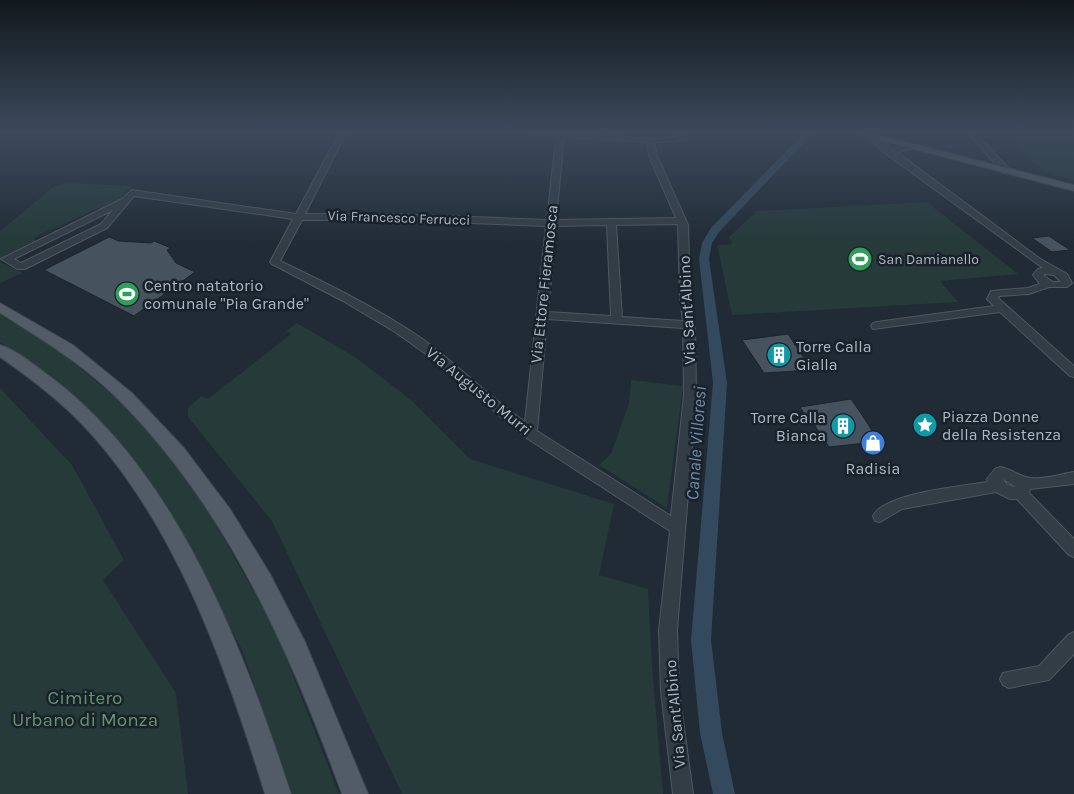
<svg xmlns="http://www.w3.org/2000/svg" width="1074" height="794" font-family="Karla,sans-serif">
  <style>
    .green { fill: #253a39 }
    .lines { fill: none; stroke-linecap: round; stroke-linejoin: round }
    .canal { fill: #33495d; fill-rule: evenodd }
    .building { fill: #46535f; stroke: #1b242d }
    .minor-casing { stroke: #4e5861; stroke-width: 2 }
    .major-casing { stroke: #3d4650; stroke-width: 2 }
    .minor { fill: #333d46; fill-rule: evenodd }
    .major { fill: #515c66; fill-rule: evenodd }
    .labels { text-anchor: middle; dominant-baseline: central; stroke-width: 5; stroke-linejoin: round; paint-order: stroke }
    .far-street-label { font-size: 14px; fill: #adb8c3; stroke: #19222b }
    .far-poi-label { font-size: 14px; fill: #adb8c3; stroke: #19222b; text-anchor: start }
    .street-label { font-size: 16px; fill: #adb8c3; stroke: #19222b }
    .poi-label { font-size: 16px; fill: #adb8c3; stroke: #19222b; text-anchor: start }
    .water-label { font-size: 18px; font-style: italic; fill: #6e8ca7; stroke: #19222b }
    .near-park-label { font-size: 19px; fill: #66936b; stroke: #19222b }
  </style>
  <rect width="100%" height="100%" fill="#202b35"/>
  <!-- green -->
  <path class="green" d="M1006 133H1074V180L1045 173Z
    M68 183 132 186 115 203 103 209 98 208 33 238 37 241 7 255 0 262V231L55 186Z
    M927 202 1018 274 940 281 958 302 732 315 717 245 732 244 729 237 757 211Z
    M0 262 23 273 0 283Z
    M0 315 52 345 109 392 141 422 202 500 275 629 339 794H292L242 650 171 515 49 376 0 342Z
    M297 323 355 357 410 399 470 459 614 504 599 575 648 589 652 665 663 794H402L272 521 188 417V408L201 396 208 399 291 334 286 331Z
    M631 380 683 386 667 508 599 465 611 454 629 403Z
    M0 388 72 465 124 560 103 580 176 693 188 794H0Z"/>
  <g class="lines">
    <!-- canal -->
    <path class="canal" d="M804 133H813L719 232 712 243 709 259 727 383 711 640 722 733 735 794H713L700 733 691 640 713 383 699 259 702 243 711 228Z"/>
  </g>
  <!-- building -->
  <path class="building" d="M1049 236 1070 250 1052 252 1032 238Z
    M109 237 119 241 151 243 154 241 171 248 167 250 176 263 195 272 134 316 44 270Z
    M788 334 812 370 764 373 742 340Z
    M851 399 858 409 881 444 867 445 866 443 829 447 813 423H810L800 407Z"/>
  <g class="lines">
    <defs>
      <path id="minor" d="M339 133H346L305 214H393L547 220 556 137 527 133C551 133 576 133 600 135 625 136 657 143 681 135L680 133H688V138L674 142H654L657 156 688 225 690 299 695 325 696 395 677 630 679 691 693 794H673L661 691 659 630 670 531 525 437 426 354 395 332 343 301 272 264 270 262 293 219 134 196 107 228 25 269H17L1 259 122 199 132 190 296 214ZM564 137 647 142 649 156 676 218 556 220ZM113 210 101 224 21 263 14 259ZM302 220H393L546 226 525 422C488 396 457 364 421 338 377 308 328 284 280 261ZM678 224 680 299 683 321 622 317 616 225ZM607 225 611 316 548 312 556 226ZM547 319 683 328 684 395 671 516 537 431Z
        M968 133H975L1009 169V173H1003Z
        M867 134H873L894 150 904 145H915V149H906L898 153 1039 258 1067 274 1072 283 1067 287H1049L1029 294 999 296 998 298 1074 366V377L1070 376 1000 312 873 329 871 326 873 323 877 322 994 306 987 299 991 291 1028 288 1040 284 1033 275 1038 269 1043 268 889 156 867 138ZM1044 274 1054 275 1061 282H1053L1044 276Z
        M1000 467C1010 468 1017 475 1026 477 1040 481 1060 474 1074 472V484L1030 489 1029 493 1074 539V557L1069 555 1017 499H1010L996 492 902 509 880 522 875 521 873 516C884 493 963 486 988 482L987 479 995 469ZM1003 479 1016 487 1007 485Z
        M1074 632V654L1049 680 1009 688 1003 685 1000 679 1003 673 1039 666 1068 635Z"/>
      <path id="major" d="M853 133H870L1074 185V191Z
        M0 303 73 345 132 393 184 448 230 509 270 574 305 642 368 794H342C290 652 229 512 121 402 86 366 43 340 0 313Z
        M0 345C17 350 34 365 48 375 177 470 243 648 291 794H265C225 664 173 514 74 416 51 394 26 375 0 357Z"/>
    </defs>
    <!-- minor casing -->
    <use href="#minor" class="minor-casing"/>
    <!-- major casing -->
    <use href="#major" class="major-casing"/>
    <!-- minor -->
    <use href="#minor" class="minor"/>
    <!-- major -->
    <use href="#major" class="major"/>
  </g>
  <!-- sky -->
  <linearGradient id="sky" x2="0" y2="1"><stop stop-color="#12181d"/><stop offset="0.54" stop-color="#3c4a5c"/><stop offset="1" stop-color="#3c4a5c" stop-opacity="0"/></linearGradient>
  <rect width="1074" height="245" fill="url(#sky)"/>
  <!-- icons -->
  <defs>
    <symbol id="stadium-disc" viewBox="-11 -11 22 22"><circle r="9.5" fill="#2e9e5b" stroke="#19222b"/><path d="M0-5a6.5 5 0 1 0 0 10a6.5 5 0 1 0 0-10ZM-3.5-1.8h7v3.6h-7Z" fill="#fff"/></symbol>
    <symbol id="building-disc" viewBox="-11 -11 22 22"><circle r="9.5" fill="#0f9aa8" stroke="#19222b"/><path d="M-4-6H4V6H1V3H-1V6H-4ZM-2.5-4.3h1.7v1.8h-1.7ZM.8-4.3h1.7v1.8H.8ZM-2.5-1h1.7V.8h-1.7ZM.8-1h1.7V.8H.8Z" fill="#fff"/></symbol>
    <symbol id="sight-disc" viewBox="-11 -11 22 22"><circle r="9.5" fill="#0f9aa8" stroke="#19222b"/><path d="M0-6L1.8-2.2L6-1.7L2.9 1.2L3.7 5.4L0 3.3L-3.7 5.4L-2.9 1.2L-6-1.7L-1.8-2.2Z" fill="#fff"/></symbol>
    <symbol id="shop-disc" viewBox="-11 -11 22 22"><circle r="9.5" fill="#3f7fe0" stroke="#19222b"/><path d="M-5-2.5h2.3a2.7 3.5 0 0 1 5.4 0H5L5.5 6h-11ZM-1.5-2.5h3a1.5 2.3 0 0 0-3 0Z" fill="#fff"/></symbol>
  </defs>
  <g fill-rule="evenodd">
    <use href="#stadium-disc" x="846" y="245" width="28" height="28"/>
    <use href="#stadium-disc" x="113" y="280" width="28" height="28"/>
    <use href="#building-disc" x="765" y="341" width="28" height="28"/>
    <use href="#sight-disc" x="911" y="411" width="28" height="28"/>
    <use href="#building-disc" x="829" y="412" width="28" height="28"/>
    <use href="#shop-disc" x="859" y="429" width="28" height="28"/>
  </g>
  <g class="labels">
    <!-- far-street labels -->
    <g class="far-street-label">
      <text transform="translate(399 218) rotate(2)">Via Francesco Ferrucci</text>
    </g>
    <!-- far-poi labels -->
    <g class="far-poi-label">
      <text x="878" y="259">San Damianello</text>
    </g>
    <!-- street labels -->
    <g class="street-label">
      <text transform="translate(544 284) rotate(-84)">Via Ettore Fieramosca</text>
      <text transform="translate(687 310) rotate(-93)">Via Sant'Albino</text>
      <text transform="translate(479 391) rotate(39)">Via Augusto Murri</text>
      <text transform="translate(675 714) rotate(-95)">Via Sant'Albino</text>
    </g>
    <!-- poi labels -->
    <g class="poi-label">
      <text x="144" y="285">Centro natatorio<tspan x="144" dy="18">comunale "Pia Grande"</tspan></text>
      <text x="796" y="346">Torre Calla<tspan x="796" dy="18">Gialla</tspan></text>
      <text x="942" y="416">Piazza Donne<tspan x="942" dy="18">della Resistenza</tspan></text>
      <text x="826" y="417" text-anchor="end">Torre Calla<tspan x="826" dy="18">Bianca</tspan></text>
      <text x="873" y="468" text-anchor="middle">Radisia</text>
    </g>
    <!-- water labels -->
    <g class="water-label">
      <text transform="translate(696 443) rotate(-86)">Canale Villoresi</text>
    </g>
    <!-- near-park labels -->
    <g class="near-park-label">
      <text x="85" y="698">Cimitero<tspan x="85" dy="22">Urbano di Monza</tspan></text>
    </g>
  </g>
</svg>
